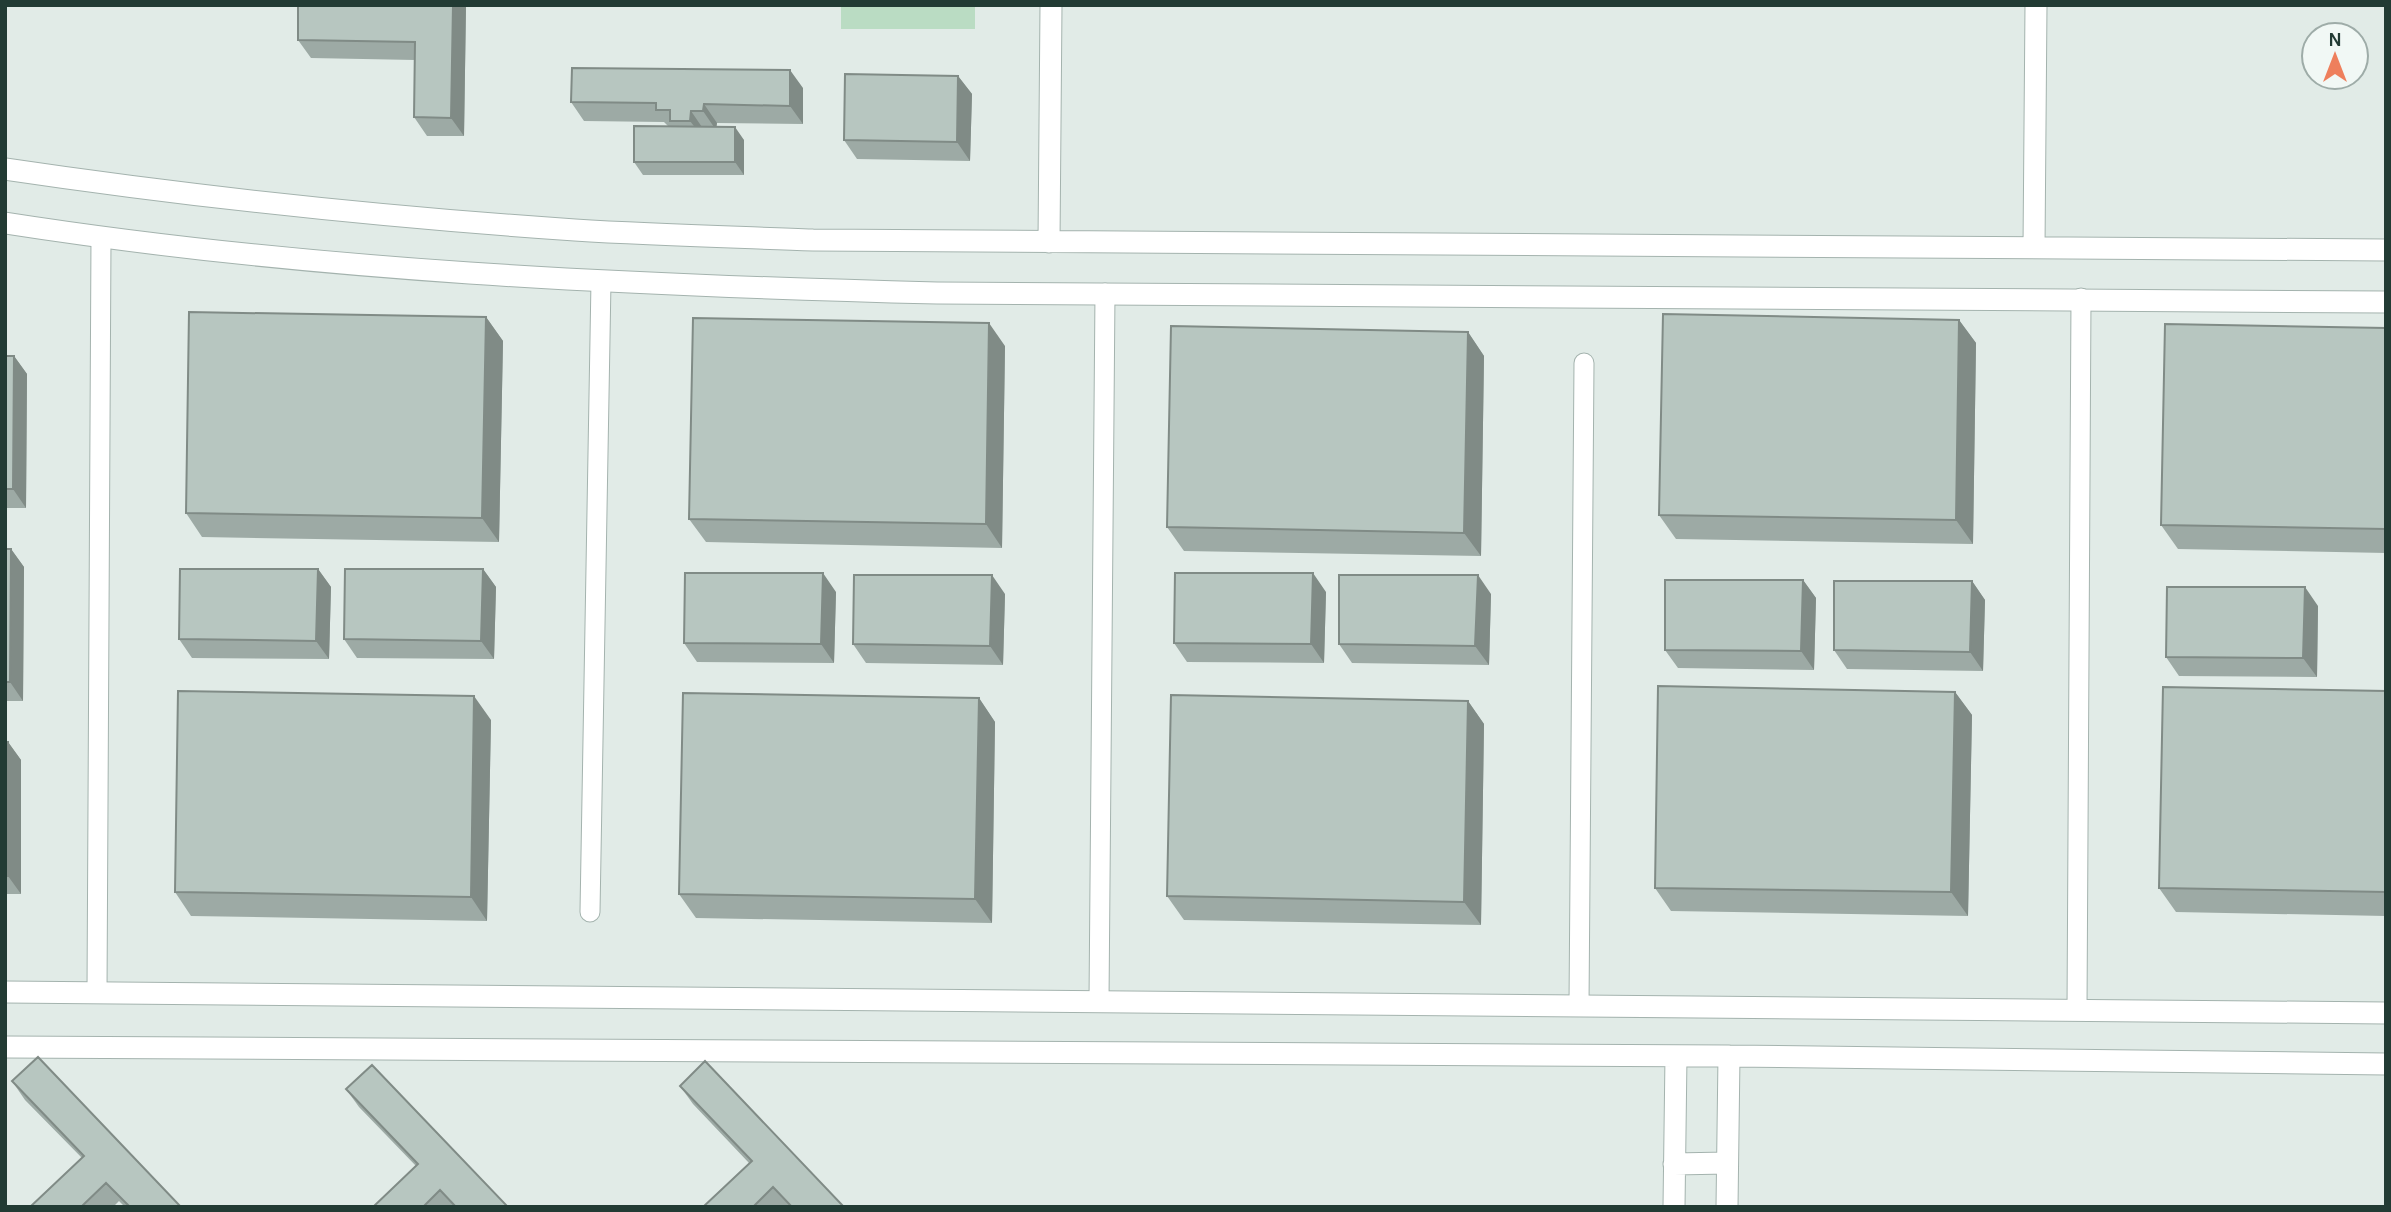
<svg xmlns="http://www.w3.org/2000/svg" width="2391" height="1212" font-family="Karla,sans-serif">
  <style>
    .green { fill: #badcc3 }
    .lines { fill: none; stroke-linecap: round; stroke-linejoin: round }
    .lane-casing { stroke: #a4b3ae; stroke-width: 21 }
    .street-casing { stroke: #a4b3ae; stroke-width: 23 }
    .lane { stroke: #fff; stroke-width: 19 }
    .street { stroke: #fff; stroke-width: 21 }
    .wall { fill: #9daaa5 }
    .shaded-wall { fill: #808b86 }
    .building { fill: #b7c6c0; stroke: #808b86; stroke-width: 2 }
  </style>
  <rect width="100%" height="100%" fill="#e1ebe7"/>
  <!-- green -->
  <path class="green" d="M841 5H975V29H841Z"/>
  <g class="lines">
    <defs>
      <path id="lane" d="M590 912 601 281
        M97 993 101 238
        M1099 1001 1105 293
        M1579 1006 1584 363
        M2077 1010 2081 298"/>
      <path id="street" d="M5 169C194 197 384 217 575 230 654 235 734 237 813 240L2386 250
        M5 223C313 271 625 285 937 293L2386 302
        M1049 242 1051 5
        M2034 247 2036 5
        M5 992 2386 1013
        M5 1047 1729 1056 2386 1064
        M1674 1164 1727 1163
        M1674 1207 1676 1056
        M1727 1207 1729 1056"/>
    </defs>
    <!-- lane casing -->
    <use href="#lane" class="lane-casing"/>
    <!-- street casing -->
    <use href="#street" class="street-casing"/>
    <!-- lane -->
    <use href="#lane" class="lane"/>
    <!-- street -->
    <use href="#street" class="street"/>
  </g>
  <!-- wall -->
  <path class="wall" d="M416 5H466L464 136H427L414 117 415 60 311 58 298 40 416 6Z
    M958 76 972 94 970 161 857 159 844 140Z
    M803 88V124L717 123 716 127 744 140V175H643L634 162 668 126 664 122 584 121 571 102Z
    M486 317 503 341 499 542 202 537 186 513Z
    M1959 320 1976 343 1973 544 1676 539 1659 515Z
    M2386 328V553L2178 549 2161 525Z
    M1468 332 1484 356 1481 556 1184 551 1167 527Z
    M1005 346 1002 548 706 542 689 519Z
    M5 356H14L27 374 26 508H5Z
    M5 549H11L24 567 23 701H5Z
    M318 569 331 587 329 659 192 658 179 639Z
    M483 569 496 587 494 659 357 658 344 639Z
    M1803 580 1816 598 1814 670 1678 668 1665 650Z
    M1972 581 1985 600 1983 671 1847 669 1834 650Z
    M836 592 834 663 697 662 684 643Z
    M1326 592 1324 663 1187 662 1174 643Z
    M1005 594 1003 665 866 663 853 644Z
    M1491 594 1489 665 1352 663 1339 644Z
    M2318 606 2317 677 2179 676 2166 657Z
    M2386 691V916L2176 912 2159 888Z
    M1955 692 1972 715 1968 916 1671 911 1655 888Z
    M979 698 995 722 992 923 696 918 679 894Z
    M1468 701 1484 724 1481 925 1184 920 1167 896Z
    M491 720 487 921 191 916 175 892Z
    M5 742H8L21 760V894H5Z
    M12 1081 181 1207H125L119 1201 113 1207H30L82 1158 25 1100Z
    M680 1086 844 1207H703L749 1163 693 1104Z
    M346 1089 508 1207H373L416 1166 359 1107Z"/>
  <!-- shaded-wall -->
  <path class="shaded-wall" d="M453 5H466L464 136 451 118Z
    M790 70 803 88V124L790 106Z
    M958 76 972 94 970 161 957 142Z
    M704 104 717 123 716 130 703 111Z
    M691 111 704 130V139L690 121Z
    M735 127 744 140V175L735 162Z
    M486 317 503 341 499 542 482 518Z
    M1959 320 1976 343 1973 544 1956 520Z
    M989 323 1005 346 1002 548 986 524Z
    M1468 332 1484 356 1481 556 1464 533Z
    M14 356 27 374 26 508 13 489Z
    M11 549 24 567 23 701 10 682Z
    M318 569 331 587 329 659 316 641Z
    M483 569 496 587 494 659 481 641Z
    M823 573 836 592 834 663 821 644Z
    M1313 573 1326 592 1324 663 1311 644Z
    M992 575 1005 594 1003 665 990 646Z
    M1478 575 1491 594 1489 665 1475 646Z
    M1803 580 1816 598 1814 670 1801 651Z
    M1972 581 1985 600 1983 671 1970 652Z
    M2305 587 2318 606 2317 677 2303 658Z
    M1955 692 1972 715 1968 916 1951 892Z
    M474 696 491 720 487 921 471 897Z
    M979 698 995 722 992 923 975 899Z
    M1468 701 1484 724 1481 925 1464 902Z
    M8 742 21 760V894L8 876Z"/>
  <!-- building -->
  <path class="building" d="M298 5 416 6V5H453L451 118 414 117 415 42 298 40Z
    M572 68 790 70V106L704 104 703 111H691L690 121H670V110H656V103L571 102Z
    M845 74 958 76 957 142 844 140Z
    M634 126 735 127V162H634Z
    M189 312 486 317 482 518 186 513Z
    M1663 314 1959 320 1956 520 1659 515Z
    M693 318 989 323 986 524 689 519Z
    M2165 324 2386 328V529L2161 525Z
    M1171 326 1468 332 1464 533 1167 527Z
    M5 356H14L13 489H5Z
    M5 549H11L10 682H5Z
    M180 569H318L316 641 179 639Z
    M345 569H483L481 641 344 639Z
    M685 573H823L821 644 684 643Z
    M1175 573H1313L1311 644 1174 643Z
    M854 575H992L990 646 853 644Z
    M1339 575H1478L1475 646 1339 644Z
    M1665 580H1803L1801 651 1665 650Z
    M1834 581H1972L1970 652 1834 650Z
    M2167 587H2305L2303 658 2166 657Z
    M1658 686 1955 692 1951 892 1655 888Z
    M2163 687 2386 691V892L2159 888Z
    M178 691 474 696 471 897 175 892Z
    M683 693 979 698 975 899 679 894Z
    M1171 695 1468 701 1464 902 1167 896Z
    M5 742H8V876H5Z
    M38 1057 181 1207H130L106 1183 81 1207H30L84 1156 12 1081Z
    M705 1061 844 1207H792L773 1187 753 1207H703L752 1161 680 1086Z
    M372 1065 508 1207H456L440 1190 423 1207H373L418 1164 346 1089Z"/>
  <!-- border -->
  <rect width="2391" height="1212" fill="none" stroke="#223b34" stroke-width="14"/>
  <!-- north arrow -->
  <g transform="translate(2335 56)"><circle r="33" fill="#f1f8f5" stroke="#9eaca8" stroke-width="2"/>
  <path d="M0-5L12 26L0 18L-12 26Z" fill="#ee7f5c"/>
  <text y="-10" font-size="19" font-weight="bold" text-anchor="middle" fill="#223b34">N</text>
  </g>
</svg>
